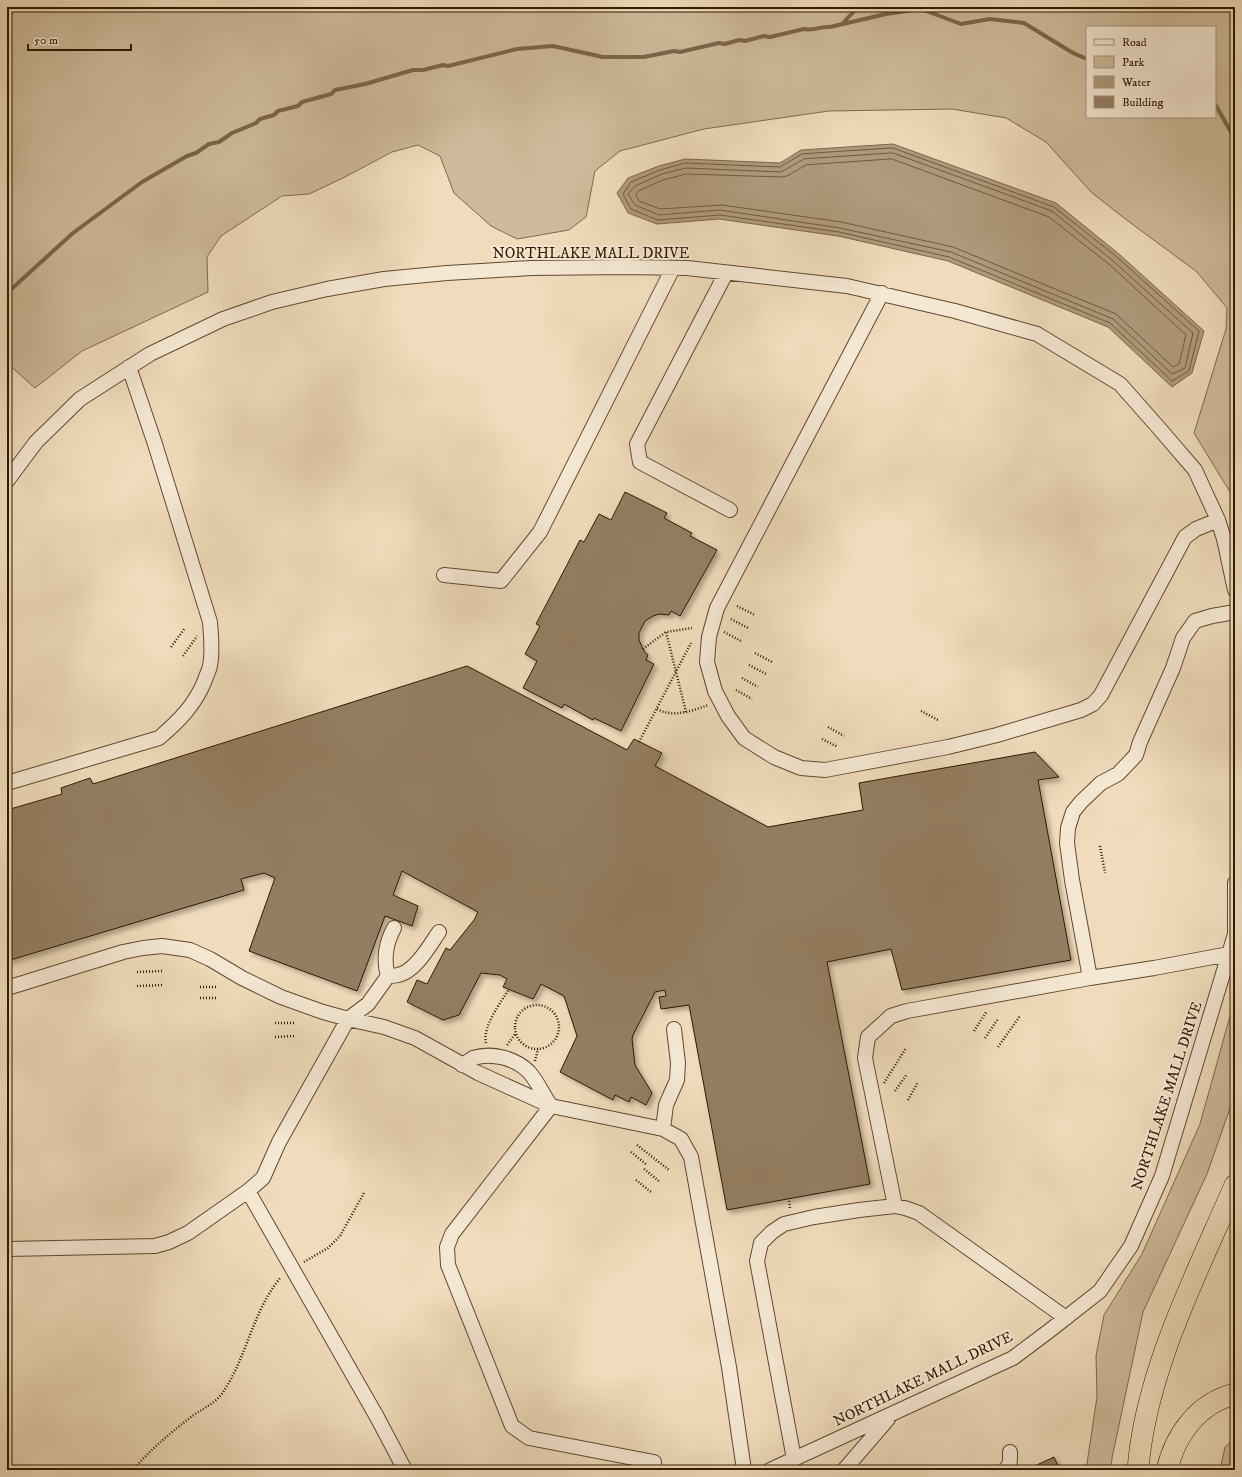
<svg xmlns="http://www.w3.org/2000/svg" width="1242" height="1477" font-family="'IM FELL DW Pica',serif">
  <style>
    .green { fill: #cfbb9c; stroke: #806a4e; fill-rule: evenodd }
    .water { fill: #af9a7c; stroke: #7c664b }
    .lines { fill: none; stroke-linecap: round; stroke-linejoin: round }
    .shore { stroke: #705a3e; stroke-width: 1 }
    .stream { stroke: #7c664b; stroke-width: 4 }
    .building { fill: #947e62; stroke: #301901; filter: url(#shadow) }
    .minor-casing { stroke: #604a30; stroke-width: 16 }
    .highway-casing { stroke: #301901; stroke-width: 22 }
    .path { stroke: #301901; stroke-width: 2.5; stroke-dasharray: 1 2; stroke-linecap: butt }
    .minor { stroke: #f5e8d3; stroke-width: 14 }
    .highway { stroke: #f0dcbc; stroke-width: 21 }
    .labels { text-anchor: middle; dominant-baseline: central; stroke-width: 4; stroke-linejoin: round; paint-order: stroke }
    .street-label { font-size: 15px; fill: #301901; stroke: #f5e8d3 }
  </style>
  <defs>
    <filter id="shadow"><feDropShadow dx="3.5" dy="3.5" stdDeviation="2" flood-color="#0004"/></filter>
  </defs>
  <rect width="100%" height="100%" fill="#f0dcbc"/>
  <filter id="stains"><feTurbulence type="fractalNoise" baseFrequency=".005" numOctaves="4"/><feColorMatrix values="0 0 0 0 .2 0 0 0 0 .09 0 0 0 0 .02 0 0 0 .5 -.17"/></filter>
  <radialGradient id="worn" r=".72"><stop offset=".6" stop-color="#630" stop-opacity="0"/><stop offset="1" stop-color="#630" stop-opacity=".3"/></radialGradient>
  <!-- green -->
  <path class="green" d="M7 7H1235V505L1230 492 1194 433 1226 329 1227 308 1197 272 1124 218 1091 192 1046 142 1006 118 952 109 829 111 704 129 620 151 595 171 586 217 569 230 517 239 491 226 454 193 440 156 418 145 392 152 343 178 309 194 282 196 221 236 207 257 208 292 82 351 35 388 7 363ZM1087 27H1215V117H1087Z
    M1235 990V1094L1207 1174 1143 1312 1112 1458 1111 1470H1086L1097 1397 1096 1356 1104 1315 1142 1254 1200 1124 1230 1016Z
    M1235 1438V1470H1220L1225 1447Z"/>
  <!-- water -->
  <path class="water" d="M893 144 1056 203 1119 254 1204 331 1192 373 1172 387 1108 327 948 261 838 236 719 219 657 224 628 213 617 193 628 178 659 166 685 159 780 163 801 150Z"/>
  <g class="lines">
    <!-- shore -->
    <path class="shore" d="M893 148 1054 207 1117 257 1199 331 1189 371 1172 381 1110 323 949 257 839 232 720 215 658 220 631 209 623 194 631 182 660 170 685 163 780 167 802 154Z
      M893 153 1052 211 1113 261 1193 333 1185 368 1172 374 1113 319 951 252 840 228 720 210 659 215 635 205 628 194 635 186 662 174 686 168 781 172 804 159Z
      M892 159 1049 217 1110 265 1186 335 1179 364 1173 367 1116 314 953 247 841 222 722 205 660 209 639 201 636 195 638 191 663 180 686 174 781 177 787 176 806 165Z"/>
    <!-- stream -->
    <path class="stream" d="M842 24 858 7
      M1215 104 1235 139
      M7 293 73 233 142 182 187 156 196 153 209 144 219 142 232 133 256 123 260 119 274 115 278 111 298 106 302 102 331 94 335 90 365 84 413 70H423L443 65 448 66 517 49 553 46 603 57H644L674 51 680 52 719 43 725 44 739 40 745 41 764 36 770 37 804 29C813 31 821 26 830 27L886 14 921 9 961 24 990 19 1024 23 1073 53 1087 59"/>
  </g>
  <!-- building -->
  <path class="building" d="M625 492 667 513 664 518 692 533 690 536 717 550 680 616 671 611 669 615 659 614 653 616 645 621 639 633V640L644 651 648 655 646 660 654 664 621 731 594 718 593 720 564 704 562 708 523 688 537 661 525 654 540 626 536 624 580 540 584 542 599 514 611 520Z
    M467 666 627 750 634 739 662 753 655 766 768 827 863 810 859 783 1035 752 1059 777 1038 780 1071 960 902 990 891 949 827 962 870 1184 727 1210 689 1005 661 1009 659 997 666 996 665 990 655 992 633 1035 632 1039 635 1065 652 1093 646 1105 631 1097 629 1102 615 1095 613 1100 560 1072 577 1036 564 996 541 984 533 999 503 987 507 979 500 975 481 973 459 1015 443 1020 407 1002 417 980 427 984 446 948 450 950 474 920 478 912 402 871 393 895 418 906 412 926 385 916 357 991 249 951 275 878 264 873 241 879 244 890 7 961V810L62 794 61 788 90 778 93 784Z
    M1054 1457 1060 1470H1026Z"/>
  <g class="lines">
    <defs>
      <path id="minor" d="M726 273 637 444 640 462 730 510
        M882 293 717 608 709 637 707 662 715 691 728 716 744 738 774 757 801 768 825 770 948 747 997 735 1081 710 1093 704 1101 695 1185 537 1196 529 1218 520
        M7 481 36 442 80 399 150 354 223 319 272 302 327 289 384 279 447 273 531 268 627 267 687 268 847 286 955 311 1037 334 1120 384 1158 427 1195 470 1218 520 1224 539 1235 590
        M444 575 501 581 540 532 673 268
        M7 783 159 738C179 721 195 705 205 680 206 676 209 671 210 666 213 651 211 636 210 622L155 444 129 367
        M1229 954 1154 968 1090 978 1072 880 1067 843 1068 828 1073 812 1081 802 1101 783 1118 774 1136 755 1140 742 1173 668 1183 638 1195 621 1212 616 1235 612
        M388 976C391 976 395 976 398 975 415 972 430 945 439 932
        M7 988 123 952 143 948 162 946 190 950 210 959 242 978 281 997 323 1012 352 1020 384 1027 415 1038 478 1073 551 1106 663 1129 681 1139 691 1157 729 1367 744 1470
        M462 1065C466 1063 470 1060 473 1058 492 1052 515 1058 529 1072 538 1082 543 1095 551 1106L452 1234 447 1247 448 1265 512 1426 529 1438 654 1462 648 1470
        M663 1129 666 1105 677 1080 678 1063 674 1029
        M248 1191 377 1417 405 1470
        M895 1206 865 1058 868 1037 891 1016 907 1011 1090 978
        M7 1249 155 1246 169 1242 188 1233 248 1191 263 1178 279 1142 348 1019 368 1004 388 976C383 959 386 943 394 928
        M794 1459 757 1261 761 1243 772 1232 784 1224 814 1217 859 1210 895 1206 905 1208 919 1213 1066 1318
        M770 1470 1013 1358 1049 1331 1100 1291 1131 1246 1162 1176 1235 934V883
        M844 1470 888 1419
        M1005 1470C1011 1465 1010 1459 1010 1452"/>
      <path id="highway" d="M1138 1470C1145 1373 1197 1273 1235 1185
        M1167 1470C1175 1435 1198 1403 1235 1394"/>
    </defs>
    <!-- minor casing -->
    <use href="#minor" class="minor-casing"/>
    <!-- highway casing -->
    <use href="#highway" class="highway-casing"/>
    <!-- path -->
    <path class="path" d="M737 606 755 615
      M731 619 748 628
      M724 632 741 641
      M171 647 185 628
      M643 649 666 632
      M755 653 772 662
      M183 656 197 636
      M749 665 766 674
      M742 678 758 687
      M736 690 752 699
      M657 709C673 718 692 711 708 705
      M921 711 938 720
      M686 712 666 632 692 628
      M828 727 844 736
      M822 739 838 747
      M639 742 691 643
      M1100 846 1105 873
      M137 972 162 971
      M137 986 163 985
      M200 987H217
      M200 998H217
      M515 1027a22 22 0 1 1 44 0a22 22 0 1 1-44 0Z
      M275 1023H294
      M974 1031 987 1011
      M275 1037 294 1036
      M985 1038 998 1019
      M486 1043C482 1027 501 1002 509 989
      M507 1045 516 1033
      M998 1047 1020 1016
      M535 1061 538 1049
      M884 1083 906 1048
      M895 1091 907 1074
      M908 1100 918 1082
      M637 1145 669 1170
      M631 1152 647 1165
      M644 1169 660 1182
      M636 1180 651 1192
      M789 1198 790 1209
      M304 1262 328 1248 340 1236 364 1193
      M133 1470C150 1450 170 1433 191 1417 200 1410 214 1404 221 1395 247 1359 252 1311 281 1277"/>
    <!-- minor -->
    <use href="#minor" class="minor"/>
    <!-- highway -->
    <use href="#highway" class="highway"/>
  </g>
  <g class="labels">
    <!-- street labels -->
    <g class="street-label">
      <text x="591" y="253">NORTHLAKE MALL DRIVE</text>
      <text transform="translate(1167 1096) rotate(-72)">NORTHLAKE MALL DRIVE</text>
      <text transform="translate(923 1379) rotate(-26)">NORTHLAKE MALL DRIVE</text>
    </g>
  </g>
  <!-- margin -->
  <rect width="1242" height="1477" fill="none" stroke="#f0dcbc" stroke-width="24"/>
  <rect x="8" y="8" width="1226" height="1461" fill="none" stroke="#301901" stroke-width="2"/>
  <rect x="12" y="12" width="1218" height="1453" fill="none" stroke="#301901"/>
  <!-- legend -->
  <rect x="1086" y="26" width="130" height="92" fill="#f5e8d3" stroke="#a6957f"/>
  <rect x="1094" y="39" width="20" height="6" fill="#f5e8d3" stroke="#a6957f"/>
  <text x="1122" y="46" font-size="12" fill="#301901">Road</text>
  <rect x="1094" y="56" width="20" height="12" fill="#cfbb9c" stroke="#a6957f"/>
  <text x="1122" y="66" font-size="12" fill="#301901">Park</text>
  <rect x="1094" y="76" width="20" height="12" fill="#af9a7c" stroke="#a6957f"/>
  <text x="1122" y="86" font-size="12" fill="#301901">Water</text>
  <rect x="1094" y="96" width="20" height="12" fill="#947e62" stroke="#a6957f"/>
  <text x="1122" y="106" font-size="12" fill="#301901">Building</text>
  <!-- scale -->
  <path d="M28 44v6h103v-6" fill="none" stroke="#301901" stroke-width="2"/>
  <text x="34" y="44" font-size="12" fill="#301901" stroke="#f5e8d3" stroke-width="3" paint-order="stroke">50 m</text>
  <rect width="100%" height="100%" filter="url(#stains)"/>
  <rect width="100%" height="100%" fill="url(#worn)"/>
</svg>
